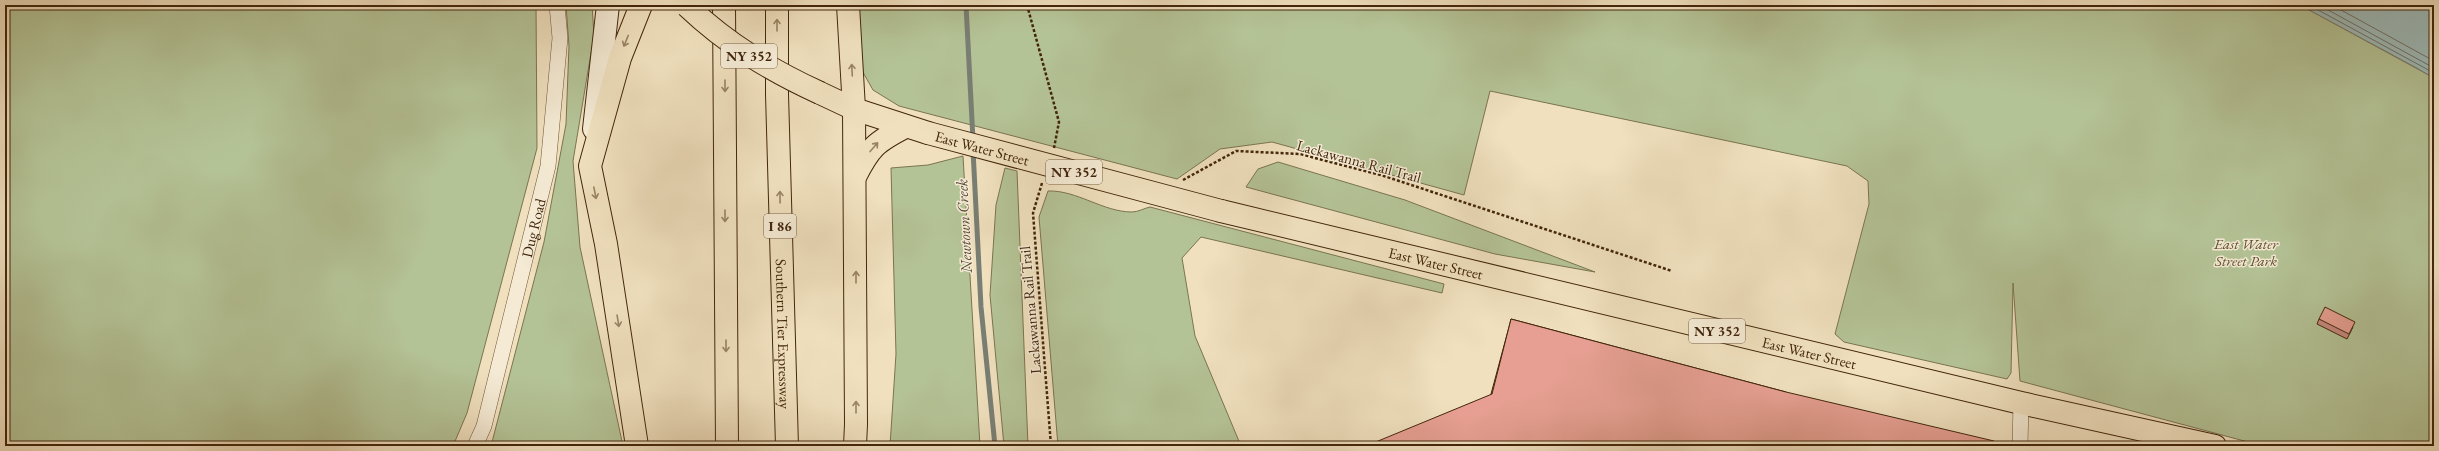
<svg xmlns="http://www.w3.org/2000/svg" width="2439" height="451" font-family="'EB Garamond',serif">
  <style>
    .green { fill: #b4c396; stroke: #7b7451 }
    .water { fill: #9dbbba; stroke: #797f74 }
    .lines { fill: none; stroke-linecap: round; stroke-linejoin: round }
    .shore { stroke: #707063; stroke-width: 1 }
    .stream { stroke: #797f74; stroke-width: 5 }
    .street-casing { stroke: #6e5438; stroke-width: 16 }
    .secondary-casing { stroke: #42260c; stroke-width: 24 }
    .primary-casing { stroke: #42260c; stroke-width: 24 }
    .highway-casing { stroke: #42260c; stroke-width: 24 }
    .path { stroke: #42260c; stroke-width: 2.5; stroke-dasharray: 3 2; stroke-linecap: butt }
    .street { stroke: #f5ebd5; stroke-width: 15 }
    .secondary { stroke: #f5ebd5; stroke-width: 22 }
    .primary { stroke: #f0e0be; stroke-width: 22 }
    .highway { stroke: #f0e0be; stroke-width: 22 }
    .primary-bridge-casing { stroke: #42260c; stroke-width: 24; stroke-linecap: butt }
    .primary-bridge { stroke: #f0e0be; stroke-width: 22 }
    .wall { fill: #c6897e; stroke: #42260c }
    .building { fill: #e69f92; stroke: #42260c }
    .oneway { stroke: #998365 }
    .labels { text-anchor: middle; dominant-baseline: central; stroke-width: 3; stroke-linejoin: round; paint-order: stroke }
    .shield { fill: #f5ebd5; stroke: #786148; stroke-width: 1 }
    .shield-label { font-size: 14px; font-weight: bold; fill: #42260c }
    .street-label { font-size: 15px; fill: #42260c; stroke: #f5ebd5 }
    .park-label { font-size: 15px; font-style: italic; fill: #5e4d2e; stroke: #f5ebd5 }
    .water-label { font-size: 16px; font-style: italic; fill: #594b38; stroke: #f5ebd5 }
  </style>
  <rect width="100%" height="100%" fill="#f0e0be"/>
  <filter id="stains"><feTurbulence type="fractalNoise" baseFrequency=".005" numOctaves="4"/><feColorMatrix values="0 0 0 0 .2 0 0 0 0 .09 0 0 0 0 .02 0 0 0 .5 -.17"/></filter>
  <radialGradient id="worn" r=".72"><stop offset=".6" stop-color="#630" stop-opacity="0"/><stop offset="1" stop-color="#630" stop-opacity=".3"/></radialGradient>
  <!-- green -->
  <path class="green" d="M5 5H536L537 148 467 413 453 446H5Z
    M566 5H592L594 35 573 161 580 247 623 446H491L544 242 566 124 569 46Z
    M859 5H2300L2434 78V446H2263L2020 381 2013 283 2011 373 2007 379 1844 342 1835 334 1869 204 1868 181 1847 166 1490 91 1464 195 1272 142 1220 149 1177 179 899 106 873 90 860 67Z
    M963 156 980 446H890L896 354 891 168 928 165Z
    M1278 162 1405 200 1595 272 1495 254 1246 187 1258 169Z
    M1005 168 1017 171 1028 446H1004L990 295 996 205Z
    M1048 191C1077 190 1103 212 1132 212 1138 212 1145 208 1150 207L1444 284 1442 293 1201 237 1182 258 1195 336 1241 446H1058L1039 217Z"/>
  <!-- water -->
  <path class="water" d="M2300 5H2434V78L2415 67Z"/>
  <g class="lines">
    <!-- shore -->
    <path class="shore" d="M2309 5 2434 73
      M2319 5 2434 68
      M2332 5 2434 61"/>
    <!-- stream -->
    <path class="stream" d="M966 5 973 140
      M973 150 981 307 995 446"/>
    <defs>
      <g id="street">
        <path id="s1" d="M475 446 484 426 548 166 560 38 557 5"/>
        <path d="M2020 446 2021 403"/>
      </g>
      <path id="secondary" d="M594 129 608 5"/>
      <g id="primary">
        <path d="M820 93 854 109 928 133"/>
        <path d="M854 109 856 424 855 446"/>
        <path d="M855 177C870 147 876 142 905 127"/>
        <path id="s2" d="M1221 211 2021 403 2215 446"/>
        <path d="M637 446 606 244 590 166 620 58 641 5"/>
      </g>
      <g id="highway">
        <path d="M724 5 727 446"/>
        <path id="s3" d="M777 5V94L787 446"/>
        <path d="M848 5 854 109"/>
      </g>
    </defs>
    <!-- street casing -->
    <use href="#street" class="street-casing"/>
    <!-- secondary casing -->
    <use href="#secondary" class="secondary-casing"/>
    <!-- primary casing -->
    <use href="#primary" class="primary-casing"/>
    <!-- highway casing -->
    <use href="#highway" class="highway-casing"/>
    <!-- path -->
    <path class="path" d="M1027 5 1059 122 1054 148
      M1183 180 1236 151 1300 154 1384 176 1672 271
      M1042 183 1033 213 1051 446"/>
    <!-- street -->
    <use href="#street" class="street"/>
    <!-- secondary -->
    <use href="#secondary" class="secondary"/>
    <!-- primary -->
    <use href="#primary" class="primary"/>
    <!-- highway -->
    <use href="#highway" class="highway"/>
    <defs>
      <g id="primary-bridge">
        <path d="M687 6C727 44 770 70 820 93"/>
        <path id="s4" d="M928 133 1221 211"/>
      </g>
    </defs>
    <!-- primary-bridge casing -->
    <use href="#primary-bridge" class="primary-bridge-casing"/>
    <!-- primary-bridge -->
    <use href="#primary-bridge" class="primary-bridge"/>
  </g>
  <!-- wall -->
  <path class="wall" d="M1511 319 1786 392 1491 394 1509 327Z
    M2319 319 2353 327 2347 339 2317 324Z"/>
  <!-- building -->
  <path class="building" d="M2325 307 2355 322 2349 334 2319 319Z
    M1511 319 1786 392 1994 441V446H1366L1492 394Z"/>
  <!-- one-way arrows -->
  <defs><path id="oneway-shaft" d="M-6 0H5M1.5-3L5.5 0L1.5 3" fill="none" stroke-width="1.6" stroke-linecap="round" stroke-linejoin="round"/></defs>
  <g class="oneway">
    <use href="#oneway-shaft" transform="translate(777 25) rotate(-90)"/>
    <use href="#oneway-shaft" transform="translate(626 41) rotate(112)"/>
    <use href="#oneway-shaft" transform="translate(852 70) rotate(-93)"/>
    <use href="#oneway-shaft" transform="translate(725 86) rotate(90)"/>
    <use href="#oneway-shaft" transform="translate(874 147) rotate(-49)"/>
    <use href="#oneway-shaft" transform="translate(595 193) rotate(79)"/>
    <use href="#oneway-shaft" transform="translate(780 197) rotate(-91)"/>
    <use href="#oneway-shaft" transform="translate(725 216) rotate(90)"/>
    <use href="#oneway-shaft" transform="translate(856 277) rotate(-90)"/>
    <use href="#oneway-shaft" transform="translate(618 321) rotate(81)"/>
    <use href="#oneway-shaft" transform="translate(726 346) rotate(90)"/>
    <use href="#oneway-shaft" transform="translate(856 407) rotate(-90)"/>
  </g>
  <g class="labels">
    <!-- shield labels -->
    <g class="shield">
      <rect x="721" y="44" width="56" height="24" rx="3"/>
      <rect x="1046" y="160" width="56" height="24" rx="3"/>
      <rect x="764" y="214" width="32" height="24" rx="3"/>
      <rect x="1689" y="319" width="56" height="24" rx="3"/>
    </g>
    <g class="shield-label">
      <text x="749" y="56">NY 352</text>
      <text x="1074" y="172">NY 352</text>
      <text x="780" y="226">I 86</text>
      <text x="1717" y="331">NY 352</text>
    </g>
    <!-- street labels -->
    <g class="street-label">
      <text stroke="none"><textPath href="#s4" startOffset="56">East Water Street</textPath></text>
      <text transform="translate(1359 161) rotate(15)">Lackawanna Rail Trail</text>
      <text stroke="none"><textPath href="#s1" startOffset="226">Dug Road</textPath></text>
      <text stroke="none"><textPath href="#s2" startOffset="221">East Water Street</textPath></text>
      <text transform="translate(1030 310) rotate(-95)">Lackawanna Rail Trail</text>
      <text stroke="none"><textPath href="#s3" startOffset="329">Southern Tier Expressway</textPath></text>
      <text stroke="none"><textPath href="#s2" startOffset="605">East Water Street</textPath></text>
    </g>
    <!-- park labels -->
    <g class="park-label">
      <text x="2246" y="243">East Water<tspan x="2246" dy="17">Street Park</tspan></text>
    </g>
    <!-- water labels -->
    <g class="water-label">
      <text transform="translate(964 226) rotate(-93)">Newtown Creek</text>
    </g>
  </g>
  <!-- margin -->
  <rect width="2439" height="451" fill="none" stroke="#f0e0be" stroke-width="20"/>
  <rect x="6" y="6" width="2427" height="439" fill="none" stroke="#42260c" stroke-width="2"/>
  <rect x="10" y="10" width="2419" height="431" fill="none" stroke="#42260c"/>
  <rect width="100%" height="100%" filter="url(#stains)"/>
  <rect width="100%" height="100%" fill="url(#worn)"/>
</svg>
